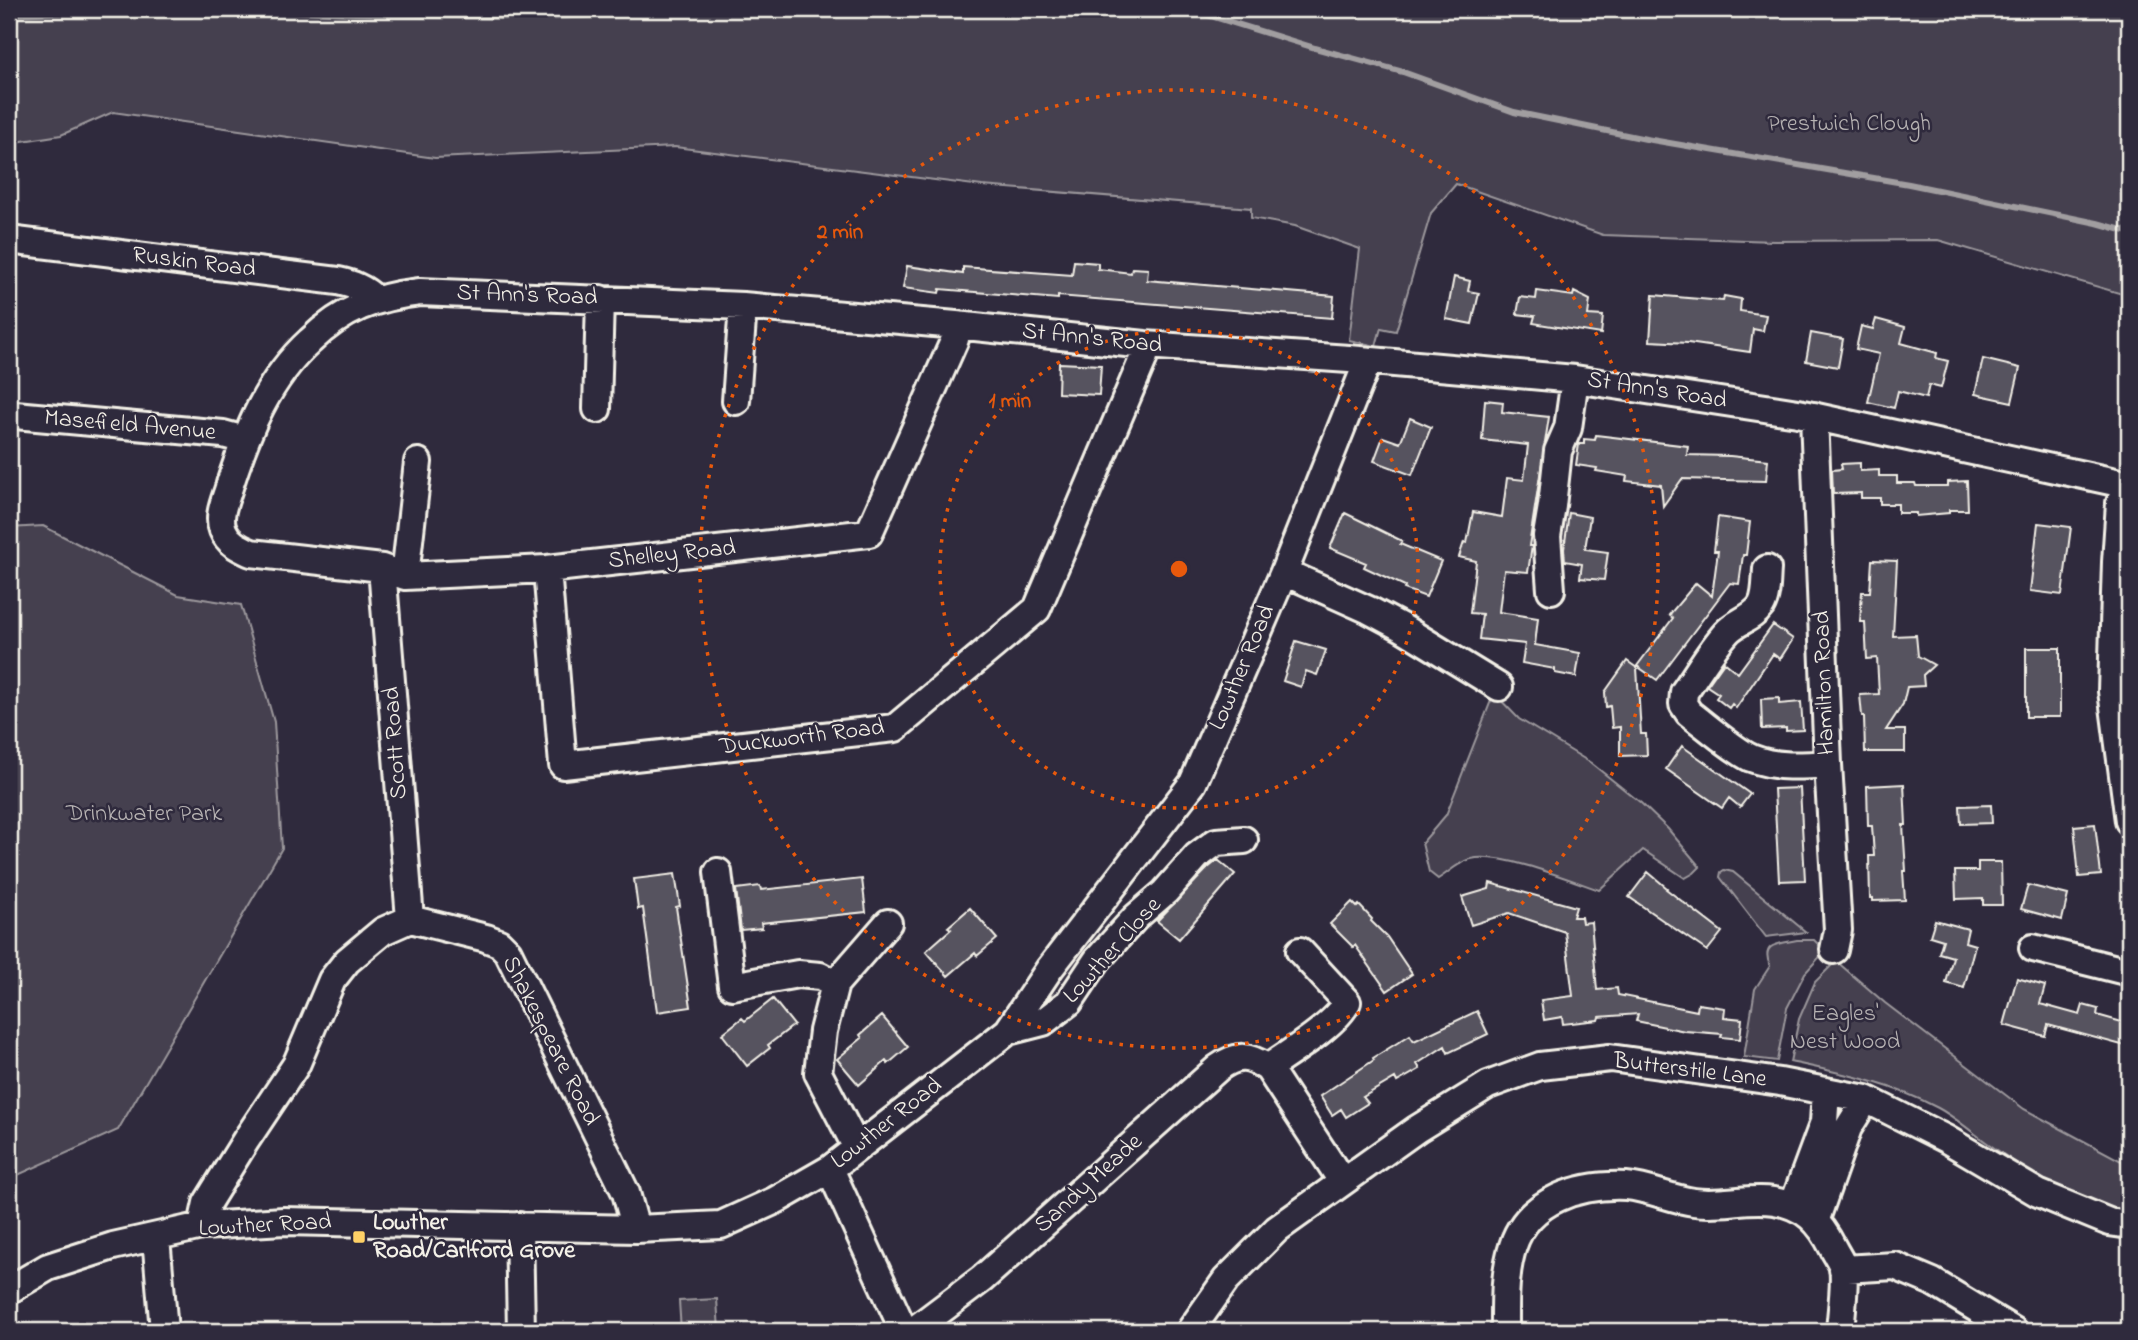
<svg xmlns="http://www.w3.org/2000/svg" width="2138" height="1340" font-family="'Indie Flower',sans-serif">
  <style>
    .green { fill: #454050; stroke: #9c989c; stroke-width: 2 }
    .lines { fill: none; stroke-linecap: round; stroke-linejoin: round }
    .stream { stroke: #a19ea0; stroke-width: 6 }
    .building { fill: #56525f; stroke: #f4f1e8; stroke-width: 2 }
    .minor-casing { stroke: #f4f1e8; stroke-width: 32 }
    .minor { stroke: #2f2a3d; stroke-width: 26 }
    .ring { fill: none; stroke: #e8590c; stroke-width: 3.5; stroke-dasharray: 3.5 7 }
    .poi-dot { fill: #ffd166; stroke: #2f2a3d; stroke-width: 2.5 }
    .labels { text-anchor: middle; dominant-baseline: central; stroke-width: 5; stroke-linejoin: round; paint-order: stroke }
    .park-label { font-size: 24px; fill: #b7b3b3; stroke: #2f2a3d }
    .street-label { font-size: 24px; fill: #f4f1e8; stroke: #2f2a3d }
    .poi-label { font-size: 24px; font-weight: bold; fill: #f4f1e8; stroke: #2f2a3d; text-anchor: start }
    .centre { fill: #e8590c; stroke: #2f2a3d; stroke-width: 3.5 }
    .ring-label { font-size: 21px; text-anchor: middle; font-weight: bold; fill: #e8590c; stroke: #2f2a3d; stroke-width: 5; stroke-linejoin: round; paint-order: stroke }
  </style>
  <rect width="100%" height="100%" fill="#2f2a3d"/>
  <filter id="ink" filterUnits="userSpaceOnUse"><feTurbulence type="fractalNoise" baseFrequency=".0143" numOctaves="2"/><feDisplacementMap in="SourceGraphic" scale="14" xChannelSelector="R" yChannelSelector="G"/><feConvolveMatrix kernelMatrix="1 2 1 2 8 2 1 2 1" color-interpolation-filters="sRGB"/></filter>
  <g filter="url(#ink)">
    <!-- green -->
    <path class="green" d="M9 9H2129V296L1938 240 1774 241 1603 235 1456 184 1431 213 1396 331 1381 328 1376 346 1349 340 1360 249 1295 226 1251 218V208L982 186 675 147 435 158 113 112 61 135 9 143Z
      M43 526 178 595 241 605 274 722 282 848 118 1130 9 1179V528Z
      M1494 693 1519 719 1591 763 1641 803 1668 829 1700 867 1694 873 1685 878 1643 850 1599 890C1568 879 1501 852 1471 859 1460 861 1448 873 1438 879L1429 872 1422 843 1446 815Z
      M1724 870 1733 872 1806 932 1766 937 1720 877 1721 872Z
      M1797 940H1814L1825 951 1805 973 1787 1008 1777 1061 1744 1057 1755 989 1770 966C1760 942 1780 944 1797 940Z
      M1836 961 1885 1003 2024 1109 2129 1165V1212C2075 1203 2030 1174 1986 1142 1970 1131 1955 1117 1938 1108 1891 1083 1841 1073 1790 1062L1799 1019 1815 982Z
      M717 1299 719 1331H681L679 1301Z"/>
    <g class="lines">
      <!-- stream -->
      <path class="stream" d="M1188 9 1315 48 1403 72 1514 112 1646 139 1909 184 2097 223 2129 232
        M9 14C88 11 169 9 248 10 390 12 533 25 674 9"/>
    </g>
    <!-- building -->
    <path class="building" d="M1074 261 1098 263V269L1131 273 1132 268 1148 269 1147 280 1334 296 1332 318 1058 296V299L940 289 939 293 903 288 907 266 963 274V267L1072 275Z
      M1454 277 1470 281 1468 291 1479 293 1472 324 1446 319Z
      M1537 291 1573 296 1574 292 1590 300 1588 315 1603 316 1601 334 1533 323 1535 316 1517 314 1520 297 1536 299Z
      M1653 295 1723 301 1724 296 1741 299 1740 311 1766 315 1763 331 1753 329 1750 352 1688 343 1650 341Z
      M1876 319 1905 327 1901 343 1937 353 1936 358 1948 361 1941 388 1929 385 1926 398 1898 391 1894 408 1868 402 1879 354 1856 349 1861 326 1873 329Z
      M1811 333 1843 339 1838 367 1806 361Z
      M1983 359 2020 368 2012 402 1975 394Z
      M1059 363 1101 365 1099 395 1058 393Z
      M1485 400 1503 402 1502 412 1549 417 1529 546H1532L1528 572 1504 570 1499 612 1538 618 1535 645 1580 653 1576 677 1555 673V669L1522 663 1525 644 1479 639 1482 614 1470 613 1476 561 1459 557 1464 542 1467 543 1473 512 1502 517 1507 478 1524 480 1528 445 1482 440Z
      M1410 418 1431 427 1412 475 1374 461 1383 437 1400 443Z
      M1596 435 1688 446 1687 455 1730 456 1768 460 1766 481 1682 479 1663 506 1661 485 1626 481 1627 476 1596 471 1597 468 1576 465 1579 444H1584V439L1595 440Z
      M1860 463V471L1879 470V476H1897V483H1915L1916 486H1948V482L1967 481 1968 510H1949V513L1916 516V513H1898V504H1880V498H1861V493L1833 494 1832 470 1842 469 1841 464Z
      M1345 513 1402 541 1400 544 1441 561 1426 597 1404 589 1405 586 1364 567 1366 563 1330 548Z
      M1569 513 1590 517 1585 549 1608 552 1604 580 1580 578 1582 564 1565 561 1564 549Z
      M1718 517 1750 522 1746 555H1743L1739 584 1730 583 1657 680 1637 666 1673 618 1669 615 1696 583 1712 596 1718 551H1714Z
      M2038 523 2071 527 2062 595 2030 591Z
      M1872 560 1897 561 1893 636 1916 635 1918 656 1934 665 1923 675 1924 686 1907 687 1903 704 1886 730H1905V752H1865L1864 716H1862L1860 695 1879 694 1877 658 1867 659 1865 622H1860L1862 592H1870Z
      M1773 625 1793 639 1780 659 1773 654 1736 708 1732 704 1729 708 1716 698 1719 694 1707 686 1724 662 1738 673Z
      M1296 641 1326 650 1317 675 1306 671 1301 687 1283 681Z
      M2026 648H2060V717H2026Z
      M1627 661 1637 668 1641 734H1646L1647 755 1620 756V727L1612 728 1610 706 1606 707 1605 692Z
      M1779 698V704L1801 702 1803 730 1786 731V728L1762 729 1761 699Z
      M1682 746 1750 794 1740 807 1729 798 1722 808 1666 769Z
      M1904 784 1906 825H1903L1906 871H1903L1905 900 1873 901V898H1870L1869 856H1874L1872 826H1868L1867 786Z
      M1800 788 1805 880 1779 881 1774 789Z
      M1991 805 1992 823 1961 824 1960 806Z
      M2095 824 2101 875 2079 877 2074 826Z
      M1218 860 1235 874 1179 939 1157 921 1208 868Z
      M1978 862H2001L2002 905H1983V898L1956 899 1955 871H1978Z
      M1648 872 1667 888 1666 889 1722 932 1707 951 1629 897Z
      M675 874 680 906 676 907 691 1007 657 1012 643 908 638 909 634 879Z
      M862 879 866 912 761 923 762 928 741 930 736 889 760 886 761 890Z
      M1490 883 1576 907 1573 917H1581L1582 923 1591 922 1597 990 1617 988 1618 995 1697 1011 1698 1004 1725 1008 1724 1017 1742 1019 1740 1039 1721 1037 1722 1034 1685 1031 1636 1021 1638 1014 1599 1017 1598 1020 1563 1024 1562 1017 1544 1020 1541 1000 1573 996 1565 932 1509 913 1471 925 1462 897 1489 889Z
      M2028 885 2068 895 2062 920 2021 909Z
      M1352 902 1357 907 1359 905 1372 919 1371 921 1387 937 1412 974 1387 991 1355 945 1353 947 1330 924Z
      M970 908 997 939 977 956 975 953 948 976 926 951 951 929 948 927Z
      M1935 920 1968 929 1965 942 1975 945 1964 988 1946 983 1953 957 1939 953 1943 940 1930 936Z
      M2017 978 2045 986 2040 1004 2080 1015 2083 1005 2098 1009 2097 1015 2129 1024V1047L2048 1025 2045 1036 2004 1025Z
      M773 999 794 1025 768 1045 770 1048 747 1066 722 1034 742 1018 745 1021Z
      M1477 1011 1488 1034 1448 1053 1445 1046 1417 1064 1420 1069 1397 1082 1395 1078 1363 1097 1368 1103 1346 1117 1341 1109 1332 1115 1320 1096 1374 1060 1373 1058 1410 1035 1414 1041Z
      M882 1016 908 1047 888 1064 886 1061 859 1085 837 1059 862 1038 860 1035Z"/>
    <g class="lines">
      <defs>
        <path id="minor" d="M9 240 338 281C352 284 364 288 375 299
          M956 325 955 339 869 533 547 569 405 576 382 568 251 553C240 548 228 543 223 530 217 515 226 499 230 484 247 431 268 379 310 341 343 309 375 297 420 292L743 306 956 325 1145 345 1349 359 1575 379 1798 413 2129 485
          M736 401 743 306
          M597 409 600 299
          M15 415 223 434 245 440
          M1814 416 1828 764 1838 930 1834 950
          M2128 485 2120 503 2116 562 2112 691 2129 821
          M382 568 410 919
          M547 569 563 765 895 728 1037 609 1144 357 1145 345
          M1767 569C1766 580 1767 596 1761 606 1752 619 1735 622 1726 633 1710 651 1698 672 1684 692L1683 704 1689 713C1705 725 1735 751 1751 758 1776 768 1802 766 1828 764
          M1284 572 1369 610 1401 627 1499 687
          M405 576 418 462
          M1551 590 1547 536 1552 506 1558 451 1568 428 1575 379
          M718 872 732 986 798 974 820 976 835 984 823 1031 818 1073 857 1148
          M2033 948 2129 972
          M835 984 888 923
          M1008 1031 1043 1022 1069 1002 1097 960 1136 917 1165 892 1197 856 1216 842 1244 840
          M1268 1068C1289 1053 1337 1024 1347 1002L1300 951
          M830 1169 904 1331
          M1793 1206 1824 1122 1826 1091
          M1816 1219 1848 1128 1866 1099
          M202 1226 207 1203 246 1140 296 1065 332 980 347 961 383 931 410 919 486 938 499 943 508 952 626 1193 636 1229
          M519 1226 521 1331
          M156 1237 164 1331
          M1843 1269 1895 1266 1933 1282 2014 1331
          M9 1290 48 1267 113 1246 202 1226 284 1221 636 1229 721 1225 776 1200 830 1169 1008 1031 1050 968 1193 783 1284 572 1368 361
          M913 1331 982 1279 1218 1068C1238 1054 1248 1055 1268 1068L1342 1181
          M1190 1331 1226 1280 1277 1229 1417 1129 1488 1085 1540 1066 1610 1058 1780 1082 1866 1099 1946 1139 2038 1193 2109 1222 2129 1225
          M1505 1331C1505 1303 1504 1273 1513 1246 1528 1199 1581 1184 1626 1186 1650 1188 1671 1199 1694 1202 1721 1206 1747 1197 1774 1201 1805 1206 1820 1222 1833 1248 1836 1254 1841 1261 1843 1267 1846 1280 1841 1316 1840 1331"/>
      </defs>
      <!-- minor casing -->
      <use href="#minor" class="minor-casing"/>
      <!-- minor -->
      <use href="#minor" class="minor"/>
    </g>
  </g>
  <!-- distance rings -->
  <g class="ring">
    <circle cx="1179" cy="569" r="239"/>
    <circle cx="1179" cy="569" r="479"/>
  </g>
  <!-- markers -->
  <rect class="poi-dot" x="352" y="1230" width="14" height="14" rx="3.5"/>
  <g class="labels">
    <!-- park labels -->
    <g class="park-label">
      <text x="1849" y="124">Prestwich Clough</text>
      <text x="144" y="814">Drinkwater Park</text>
      <text x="1845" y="1014">Eagles'<tspan x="1845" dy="28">Nest Wood</tspan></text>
    </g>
    <!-- street labels -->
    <g class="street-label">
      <text transform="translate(194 263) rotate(7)">Ruskin Road</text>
      <text transform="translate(527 296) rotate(2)">St Ann's Road</text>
      <text transform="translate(1092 339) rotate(6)">St Ann's Road</text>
      <text transform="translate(1657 391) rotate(9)">St Ann's Road</text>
      <text transform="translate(130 426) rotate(5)">Masefield Avenue</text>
      <text transform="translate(672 555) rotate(-6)">Shelley Road</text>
      <text transform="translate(1243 668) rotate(-67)">Lowther Road</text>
      <text transform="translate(1825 683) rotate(-92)">Hamilton Road</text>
      <text transform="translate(802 738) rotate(-7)">Duckworth Road</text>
      <text transform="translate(396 743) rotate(-94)">Scott Road</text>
      <text transform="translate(1113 951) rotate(-48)">Lowther Close</text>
      <text transform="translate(550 1041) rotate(63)">Shakespeare Road</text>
      <text transform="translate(1690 1071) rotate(7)">Butterstile Lane</text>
      <text transform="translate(887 1124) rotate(-38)">Lowther Road</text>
      <text transform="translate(1089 1184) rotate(-42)">Sandy Meade</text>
      <text transform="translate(265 1226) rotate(-3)">Lowther Road</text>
    </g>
    <!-- poi labels -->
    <g class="poi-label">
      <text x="373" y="1223">Lowther<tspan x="373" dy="28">Road/Carlford Grove</tspan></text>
    </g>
  </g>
  <circle cx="1179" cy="569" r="10" class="centre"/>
  <g class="ring-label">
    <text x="840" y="238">2 min</text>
    <text x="1010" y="407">1 min</text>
  </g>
  <!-- margin -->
  <rect width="2138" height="1340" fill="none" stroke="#2f2a3d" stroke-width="35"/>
  <rect x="18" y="18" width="2103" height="1305" fill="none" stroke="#f4f1e8" stroke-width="2.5" filter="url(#ink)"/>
</svg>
